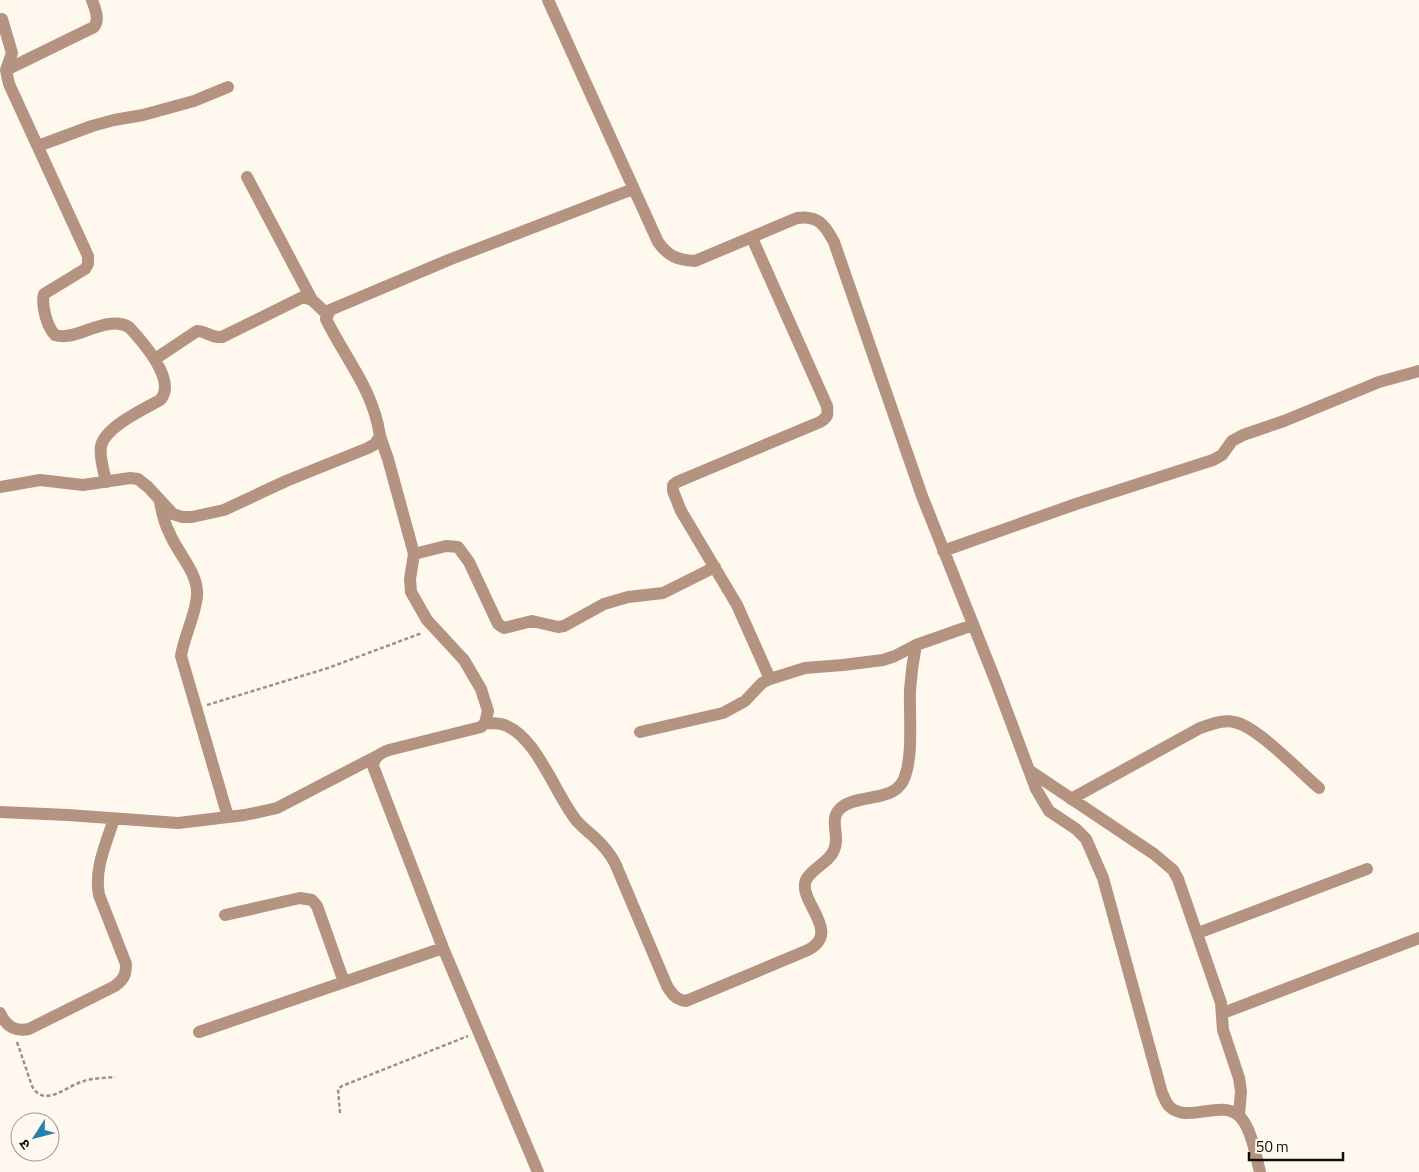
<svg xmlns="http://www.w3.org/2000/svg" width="1419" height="1172" font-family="'Titillium Web','Noto Sans Devanagari',sans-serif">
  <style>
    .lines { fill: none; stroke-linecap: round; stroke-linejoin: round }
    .path { stroke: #98928b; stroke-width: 2.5; stroke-dasharray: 4 2.5; stroke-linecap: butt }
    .minor { stroke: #b49381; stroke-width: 12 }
  </style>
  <rect width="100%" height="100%" fill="#fff8ee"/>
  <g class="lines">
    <!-- path -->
    <path class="path" d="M207 705 328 668 422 633
      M17 1042 32 1086C44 1109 68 1085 84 1081 94 1078 105 1078 115 1077
      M340 1113 338 1089 342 1086 468 1036"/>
    <!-- minor -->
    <path class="minor" d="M548 0 658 242C668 256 677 260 695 261L797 218C818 215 825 225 834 242L922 496 996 682 1036 789 1049 811 1076 829 1086 839 1103 878 1162 1093C1164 1097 1166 1103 1169 1106 1186 1124 1219 1100 1238 1115 1251 1125 1256 1157 1260 1172
      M2 19 12 53 6 70 9 84 88 256V264L85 269 44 294C41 305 47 327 55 335 77 342 105 314 129 327 142 341 178 381 160 400 144 409 105 427 101 446 99 457 104 471 106 482
      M6 70 94 27C100 19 95 9 92 0
      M38 146 92 126 114 120 143 115 194 101 228 87
      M247 177 312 300
      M752 238 827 406C828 415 828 417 820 422L677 482 673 485V491L681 511 737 605 770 679
      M155 359 197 331C207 331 210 338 222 337L303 297 312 300 327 314
      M380 436 388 459 414 554 410 579 411 592 427 620 464 660 481 689 488 711 485 723 481 727 389 750C381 753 374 756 373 766L443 948 538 1172
      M0 487 40 480 83 485 130 478 138 479 148 487 173 514 182 517H192L224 510 286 481 368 448 375 444 380 436C373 389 346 360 326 319L330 310 451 259 633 189
      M160 502C162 513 164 523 169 532 177 553 199 573 197 596 195 617 184 636 181 656L228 817
      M943 551 1076 504 1213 460 1222 455 1232 441 1243 435 1284 421 1379 382 1419 371
      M414 554 446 546 458 547 469 562 498 624 504 628 532 621 558 627 564 626 604 604 628 597 663 593 715 567
      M485 723C490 723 496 723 501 724 535 732 555 794 576 820 581 826 587 831 593 836 602 844 609 852 615 863L667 986C672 994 676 1000 686 1001L808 950C843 932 797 901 806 880 812 868 829 863 834 850 841 836 827 818 842 807 859 794 892 802 903 781 914 759 909 715 910 690 911 675 913 660 916 645
      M640 732 723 713 745 701 762 683 770 679 805 668 843 665 883 660 895 656 916 645 973 625
      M1030 771 1154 854 1173 870 1178 879 1221 1003 1223 1030 1239 1078 1241 1091 1239 1115
      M1071 799 1200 728C1210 725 1223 719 1234 722 1257 726 1299 771 1319 788
      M0 812 68 815 178 823 245 815 277 808 377 756
      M225 915 300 898 312 900 317 906 344 982
      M1198 933 1367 869
      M0 1013C6 1026 14 1032 29 1029L115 986C124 979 126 975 126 964L99 895C94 869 106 844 114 819
      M1223 1013 1419 938
      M199 1032 443 948"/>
  </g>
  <!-- north arrow -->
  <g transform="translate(35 1137) rotate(234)"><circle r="24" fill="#fff8ee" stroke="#9f9a92"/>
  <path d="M0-4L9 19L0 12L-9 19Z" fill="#2780ae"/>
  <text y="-8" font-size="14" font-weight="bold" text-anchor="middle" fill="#100d08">उ</text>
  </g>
  <!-- scale -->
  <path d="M1249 1152v8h94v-8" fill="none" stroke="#100d08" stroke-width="2.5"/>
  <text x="1256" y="1152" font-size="15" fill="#100d08" stroke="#fff8ee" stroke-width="4" paint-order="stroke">50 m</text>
</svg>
